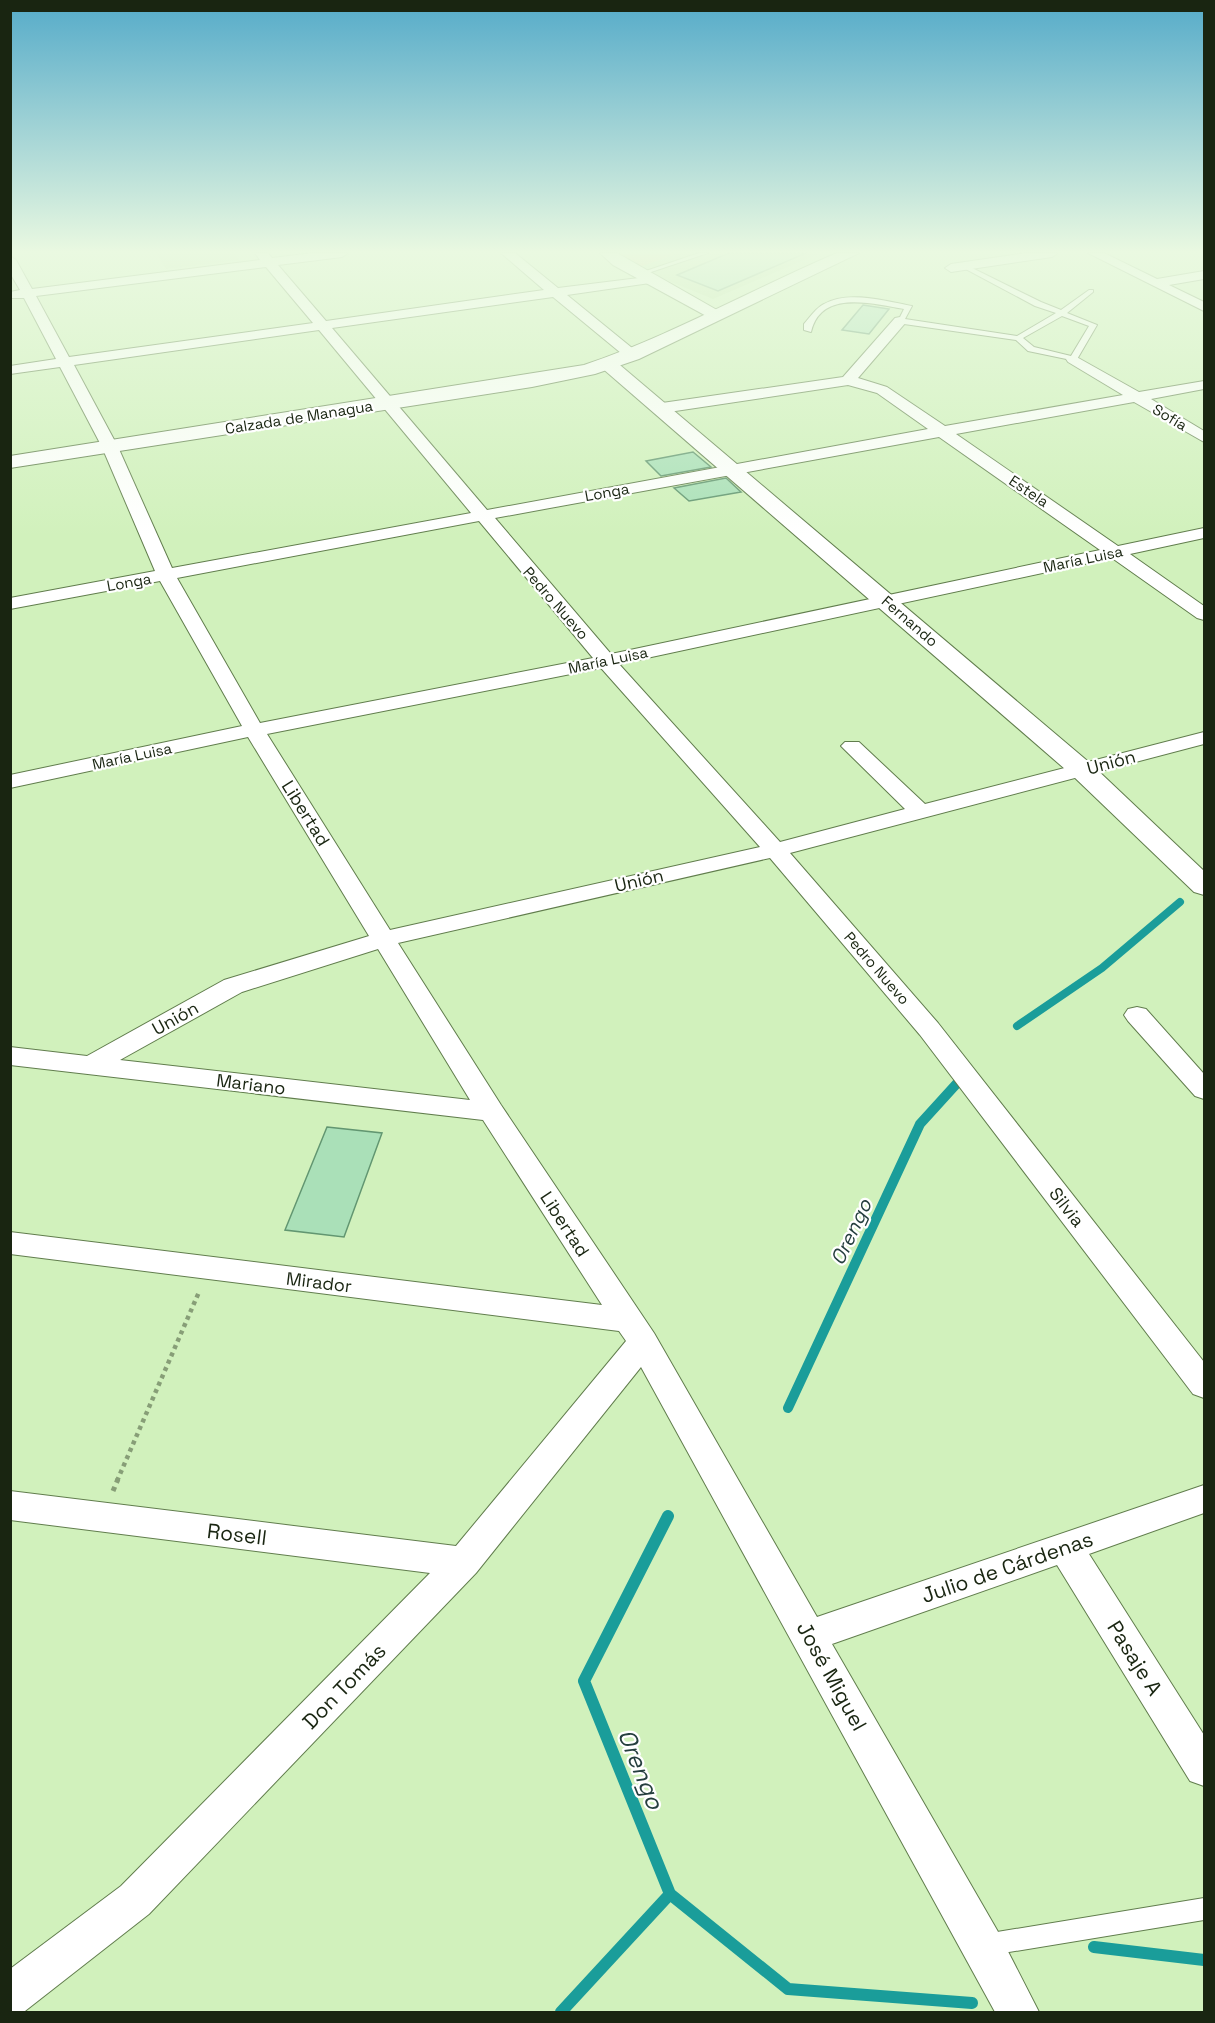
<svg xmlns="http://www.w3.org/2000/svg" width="1215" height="2023" font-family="'Space Grotesk',sans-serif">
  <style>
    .built { fill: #c2e5aa }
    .green { fill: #f0c997 }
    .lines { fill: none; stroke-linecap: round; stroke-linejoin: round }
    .stream-far2 { stroke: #1a9d9a; stroke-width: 8 }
    .stream-far1 { stroke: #1a9d9a; stroke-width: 10 }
    .stream { stroke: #1a9d9a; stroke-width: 12 }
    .building { fill: #aae0b8; stroke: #629671; stroke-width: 1.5 }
    .service-casing { stroke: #617d4d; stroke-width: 2 }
    .minor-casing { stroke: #617d4d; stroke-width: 2 }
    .tertiary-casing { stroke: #617d4d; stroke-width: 2 }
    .primary-casing { stroke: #617d4d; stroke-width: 2 }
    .path-far1 { stroke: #879e77; stroke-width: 4.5; stroke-dasharray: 4 4; stroke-linecap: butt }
    .path { stroke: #879e77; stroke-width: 5; stroke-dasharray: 4.5 4.5; stroke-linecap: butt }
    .service { fill: #fff; fill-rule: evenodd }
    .minor { fill: #fff; fill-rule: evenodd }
    .tertiary { fill: #fff; fill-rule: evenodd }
    .primary { fill: #fff; fill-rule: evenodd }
    .labels { text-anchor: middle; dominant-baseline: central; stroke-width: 4.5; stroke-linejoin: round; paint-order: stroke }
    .far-street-label { font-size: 15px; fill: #192511; stroke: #fff }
    .street-label { font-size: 18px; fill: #192511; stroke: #fff }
    .water-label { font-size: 20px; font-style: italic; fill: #253f3e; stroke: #fff }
    .near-street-label { font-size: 21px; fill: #192511; stroke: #fff }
    .near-water-label { font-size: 24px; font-style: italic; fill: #253f3e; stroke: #fff }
  </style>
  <rect width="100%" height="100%" fill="#d1f1bc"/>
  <!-- built -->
  <path class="built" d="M156 253H234L240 260 166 269Z
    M678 253H820L713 299 637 268Z"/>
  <!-- green -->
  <path class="green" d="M613 253H678L637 268Z"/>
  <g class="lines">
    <!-- stream-far2 -->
    <path class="stream-far2" d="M1017 1026 1102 968 1180 902"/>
    <!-- stream-far1 -->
    <path class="stream-far1" d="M788 1408 920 1124 960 1080"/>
    <!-- stream -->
    <path class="stream" d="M668 1516 584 1681 670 1894 788 1989 972 2003
      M1094 1947 1204 1960
      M561 2012 670 1894"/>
  </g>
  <!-- building -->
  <path class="building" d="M729 253H806L718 291 677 275Z
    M863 305 889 309 869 334 842 330Z
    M693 452 711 467 661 476 646 461Z
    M726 478 741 492 689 501 674 488Z
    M327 1127 382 1133 344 1237 285 1230Z"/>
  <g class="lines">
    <defs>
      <path id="service" d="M699 253H708L642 275 637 274Z
        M964 264 1041 302 1061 310 1089 290H1093V292L1067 313 1097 325 1076 361 1028 351 1016 340 897 323 904 309C873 304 821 289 811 332L804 330V324C810 317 816 308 824 304 848 290 886 301 912 306L905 319 1017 336 1056 313 1035 306 962 267ZM1062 316 1089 326 1071 356 1034 347 1023 338Z
        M1204 1898V1920L985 1956 977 1953 974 1945 977 1937 985 1934Z"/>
      <path id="minor" d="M255 253H268L272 258 313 253H348L342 257 278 265 326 321 544 290 501 253H515L558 288 655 276 657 279 650 283 567 295 637 352 639 355 637 358H627L553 297 332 328 487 510 928 429 877 393 848 385 662 413 654 408 662 403 843 377 895 318 900 317 907 321 858 378 887 387 945 426 1123 395 1068 362 1066 359 1073 355 1139 392 1204 381V389L1151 399 1204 431V442L1134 402 956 434 1118 546 1204 528V538L1130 554 1204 606V620L1197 618 1112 558 619 664 780 842 905 809 845 750 841 746 845 742H859L925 804 1204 732V744L790 853 938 1023 1204 1362V1398L1193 1394 920 1035 770 858 398 943 501 1105 654 1333 817 1617 1204 1485V1513L1089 1554 1204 1735V1786L1190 1781 1057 1565 832 1644 997 1930 1039 2012H995L641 1367 476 1573 149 1914 25 2011 10 2012V1969L121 1886 430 1573 10 1520V1491L456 1546 626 1341 619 1331 10 1254V1232L602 1305 483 1120 10 1065V1047L87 1056 224 980 369 936 248 737 10 788V775L242 726 160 581 10 609V598L155 571 102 447 60 367 10 374V366L56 359 24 298H10V292L20 290 10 273V256L16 260 32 289 260 260ZM266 267 313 323 69 357 36 296ZM319 330 471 513 172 568 118 447 74 365ZM939 437 1100 550 611 654 495 518ZM479 521 593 658 260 723 177 578ZM601 668 760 847 390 930 267 734ZM378 949 470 1100 120 1060 242 992Z
        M1027 253H1058L1052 257 951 272 945 268 951 264Z
        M1088 253H1104L1157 279 1204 271V279L1169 285 1204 302V311Z
        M1137 1007 1146 1009 1204 1074V1099L1195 1096 1128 1021 1124 1015 1128 1009Z"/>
      <path id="tertiary" d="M600 253H617L724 314 716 319 710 318 613 265Z
        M608 359 614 360 1091 764 1204 871V895L1194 892 1073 776 602 368 599 364Z"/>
      <path id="primary" d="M837 253H859L639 359 595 374 532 387 10 468V456L584 365C671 336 752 289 837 253Z"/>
    </defs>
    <!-- service casing -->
    <use href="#service" class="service-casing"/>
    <!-- minor casing -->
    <use href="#minor" class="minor-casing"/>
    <!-- tertiary casing -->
    <use href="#tertiary" class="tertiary-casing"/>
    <!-- primary casing -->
    <use href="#primary" class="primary-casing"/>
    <!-- path-far1 -->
    <path class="path-far1" d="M117 1481 199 1292"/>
    <!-- path -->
    <path class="path" d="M113 1491 118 1479"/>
    <!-- service -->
    <use href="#service" class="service"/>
    <!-- minor -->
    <use href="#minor" class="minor"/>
    <!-- tertiary -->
    <use href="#tertiary" class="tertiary"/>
    <!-- primary -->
    <use href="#primary" class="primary"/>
  </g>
  <!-- sky -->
  <linearGradient id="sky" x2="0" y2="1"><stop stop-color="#55abc9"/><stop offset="0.47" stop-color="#eaf9e1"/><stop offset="1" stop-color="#eaf9e1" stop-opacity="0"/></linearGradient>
  <rect width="1215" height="536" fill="url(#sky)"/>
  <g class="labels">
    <!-- far-street labels -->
    <g class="far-street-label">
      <text transform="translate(299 417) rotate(-9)">Calzada de Managua</text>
      <text transform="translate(1170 417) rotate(31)">Sofía</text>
      <text transform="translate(1029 491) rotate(34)">Estela</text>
      <text transform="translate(607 492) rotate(-10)">Longa</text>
      <text transform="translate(1083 559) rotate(-12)">María Luisa</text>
      <text transform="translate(129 582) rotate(-10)">Longa</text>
      <text transform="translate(556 603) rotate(49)">Pedro Nuevo</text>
      <text transform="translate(910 621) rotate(41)">Fernando</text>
      <text transform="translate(608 660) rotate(-12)">María Luisa</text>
      <text transform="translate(132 756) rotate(-12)">María Luisa</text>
      <text transform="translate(877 968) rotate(49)">Pedro Nuevo</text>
    </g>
    <!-- street labels -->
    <g class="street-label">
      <text transform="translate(1111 762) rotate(-15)">Unión</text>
      <text transform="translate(306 813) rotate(58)">Libertad</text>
      <text transform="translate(639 880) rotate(-13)">Unión</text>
      <text transform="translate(175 1018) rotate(-29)">Unión</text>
      <text transform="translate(251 1084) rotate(7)">Mariano</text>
      <text transform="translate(1067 1207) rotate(52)">Silvia</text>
      <text transform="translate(565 1224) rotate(57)">Libertad</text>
      <text transform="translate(319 1282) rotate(7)">Mirador</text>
    </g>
    <!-- water labels -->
    <g class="water-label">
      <text transform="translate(851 1232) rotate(-65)">Orengo</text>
    </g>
    <!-- near-street labels -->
    <g class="near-street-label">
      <text transform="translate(237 1534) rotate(7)">Rosell</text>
      <text transform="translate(1007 1567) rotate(-19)">Julio de Cárdenas</text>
      <text transform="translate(1135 1658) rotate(58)">Pasaje A</text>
      <text transform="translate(832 1676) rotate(61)">José Miguel</text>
      <text transform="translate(344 1686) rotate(-46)">Don Tomás</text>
    </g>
    <!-- near-water labels -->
    <g class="near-water-label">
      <text transform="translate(641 1769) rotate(68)">Orengo</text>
    </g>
  </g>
  <!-- border -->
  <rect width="1215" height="2023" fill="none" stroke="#192511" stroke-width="24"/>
</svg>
